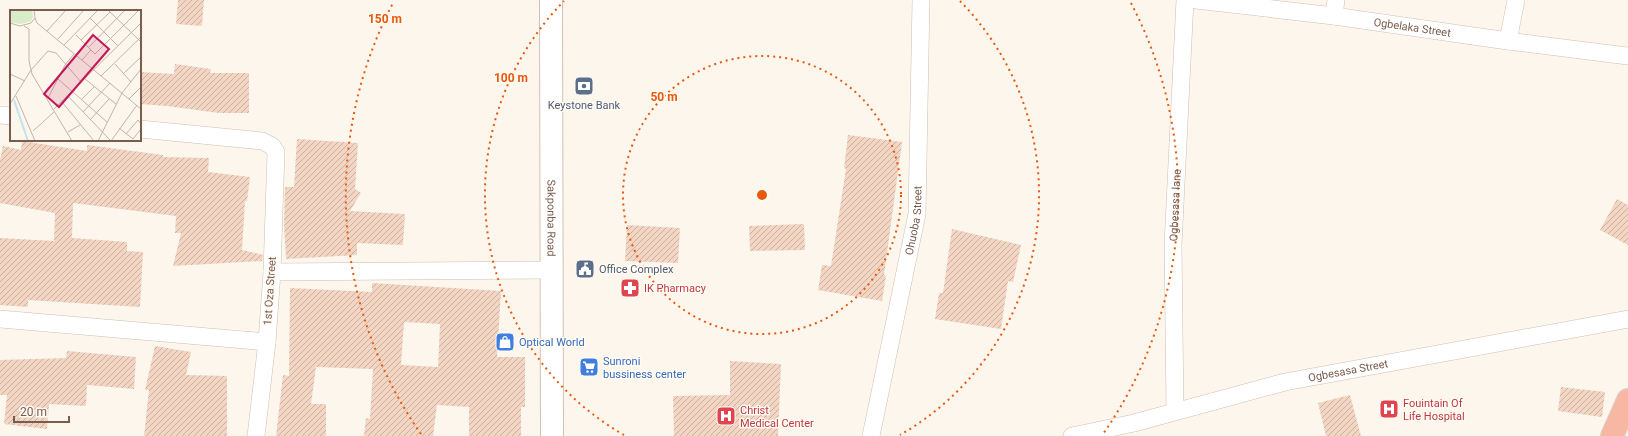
<svg xmlns="http://www.w3.org/2000/svg" width="1628" height="436" font-family="Roboto,sans-serif">
  <style>
    .building { fill: url(#building-hatch); fill-rule: evenodd }
    .lines { fill: none; stroke-linecap: round; stroke-linejoin: round }
    .street-casing { stroke: #d1beb0; stroke-width: 18 }
    .secondary-casing { stroke: #d6c0b0; stroke-width: 24 }
    .highway-casing { stroke: #dad1cd; stroke-width: 24 }
    .street { stroke: #fff; stroke-width: 17 }
    .secondary { stroke: #fff; stroke-width: 22 }
    .highway { stroke: #f7b7a3; stroke-width: 22 }
    .ring { fill: none; stroke: #e8590c; stroke-width: 2; stroke-dasharray: 2 4 }
    .labels { text-anchor: middle; dominant-baseline: central; stroke-width: 3; stroke-linejoin: round; paint-order: stroke }
    .street-label { font-size: 11px; fill: #7a5c4d; stroke: #fffaf3 }
    .service-label { font-size: 11px; fill: #4e5e75; stroke: #fffaf3 }
    .health-label { font-size: 11px; fill: #be3a42; stroke: #fffaf3; text-anchor: start }
    .shop-label { font-size: 11px; fill: #366cbe; stroke: #fffaf3; text-anchor: start }
    .inset-river { fill: none; stroke: #bfe3e8; stroke-width: 2 }
    .inset-road { fill: none; stroke: #c5b3a7; stroke-width: 1 }
    .view { fill: #c2185b; fill-opacity: 0.15; stroke: #c2185b; stroke-width: 2 }
    .inset-edge { fill: none; stroke: #7a5c4d; stroke-width: 2 }
    .centre { fill: #e8590c; stroke: #fffaf3; stroke-width: 2 }
    .ring-label { font-size: 12px; text-anchor: middle; font-weight: bold; fill: #e8590c; stroke: #fffaf3; stroke-width: 3; stroke-linejoin: round; paint-order: stroke }
  </style>
  <defs>
    <pattern id="building-hatch" width="6" height="6" patternUnits="userSpaceOnUse"><rect width="6" height="6" fill="#f3d5c3"/><path d="M-1 1l2-2M0 6l6-6M5 7l2-2" fill="none" stroke="#cab0a1"/></pattern>
  </defs>
  <rect width="100%" height="100%" fill="#fdf6ec"/>
  <!-- building -->
  <path class="building" d="M178 0H204L202 26 176 24Z
    M175 64 211 69 210 73H249V113H219L167 106 140 104V72L174 74Z
    M848 135 902 142 884 275 886 276 882 301 818 290 822 265 831 266 846 169 844 168Z
    M297 139 358 143 355 189 361 193 350 211 405 214 403 245 357 243V255L286 259 284 223 285 187H294Z
    M22 141 87 151V145L163 155V157L209 158 208 172 250 177 247 201H245L242 250 263 255 262 261 173 266 181 233H175L176 216 73 203 72 238 127 242V251L143 252 140 307 28 300V307L0 305V238L54 241 55 213 0 203V160L3 146 21 150Z
    M1617 199 1628 205V245L1600 230Z
    M804 224 805 250 750 251 749 226Z
    M627 225 680 228 678 263 625 261Z
    M952 229 1021 245 1013 282 1008 281 1001 329 935 319 939 293H943Z
    M372 283 501 291 497 357H525V407H521V436H469V407L437 405 433 436H364L366 418 370 419 373 369 316 367 311 404H326V436H276L283 375 289 376 290 288 372 292ZM404 322 440 324 438 367 401 365Z
    M155 346 191 352 186 375 227 376V436H144L149 390H145Z
    M67 351 136 357 134 389 87 385 86 406 49 404 47 429 4 424 7 395H0V360L66 358Z
    M730 361 781 364 778 436H674L673 396 730 395Z
    M1561 387 1605 392 1602 417 1558 411Z
    M1350 395 1361 436H1326L1318 403Z"/>
  <g class="lines">
    <defs>
      <g id="street">
        <path id="s1" d="M1196 0 1334 16 1508 41 1628 56"/>
        <path d="M1334 16 1336 0"/>
        <path d="M1508 41 1516 0"/>
        <path d="M0 115 11 116"/>
        <path d="M140 129 262 141 272 146 276 152 272 272 267 342 256 436"/>
        <path d="M272 272 552 270"/>
        <path d="M0 319 267 342"/>
        <path id="s2" d="M1175 411 1173 245 1185 0"/>
        <path id="s3" d="M871 436 917 214 921 0"/>
        <path id="s4" d="M1072 436 1134 423 1285 382 1628 319"/>
      </g>
      <g id="secondary">
        <path id="s5" d="M551 0 552 436"/>
      </g>
      <path id="highway" d="M1612 436 1628 400"/>
    </defs>
    <!-- street casing -->
    <use href="#street" class="street-casing"/>
    <!-- secondary casing -->
    <use href="#secondary" class="secondary-casing"/>
    <!-- highway casing -->
    <use href="#highway" class="highway-casing"/>
    <!-- street -->
    <use href="#street" class="street"/>
    <!-- secondary -->
    <use href="#secondary" class="secondary"/>
    <!-- highway -->
    <use href="#highway" class="highway"/>
  </g>
  <!-- distance rings -->
  <g class="ring">
    <circle cx="762" cy="195" r="139"/>
    <path d="M624 435A277 277 0 0 1 564 1M960 1A277 277 0 0 1 900 435"/>
    <path d="M421 434A416 416 0 0 1 393 3M1131 3A416 416 0 0 1 1103 434"/>
  </g>
  <!-- icons -->
  <defs>
    <symbol id="bank-square" viewBox="-11 -11 22 22"><rect x="-9" y="-9" width="18" height="18" rx="4" fill="#5c6f8a" stroke="#fffaf3"/><path d="M-6-4H6V4H-6ZM0-2.3a2.3 2.3 0 1 0 0 4.6a2.3 2.3 0 1 0 0-4.6Z" fill="#fff"/></symbol>
    <symbol id="civic-square" viewBox="-11 -11 22 22"><rect x="-9" y="-9" width="18" height="18" rx="4" fill="#5c6f8a" stroke="#fffaf3"/><path d="M-.6-6.5H3V-4.5H.6V-3L4-1V1h2V6H-6V1h2V-1L-.6-3ZM-1.2 2.5V6h2.4V2.5Z" fill="#fff"/></symbol>
    <symbol id="pharmacy-square" viewBox="-11 -11 22 22"><rect x="-9" y="-9" width="18" height="18" rx="4" fill="#e0444e" stroke="#fffaf3"/><path d="M-2-6h4v4h4v4h-4v4h-4v-4h-4v-4h4Z" fill="#fff"/></symbol>
    <symbol id="shop-square" viewBox="-11 -11 22 22"><rect x="-9" y="-9" width="18" height="18" rx="4" fill="#3f7fe0" stroke="#fffaf3"/><path d="M-5-2.5h2.3a2.7 3.5 0 0 1 5.4 0H5L5.5 6h-11ZM-1.5-2.5h3a1.5 2.3 0 0 0-3 0Z" fill="#fff"/></symbol>
    <symbol id="supermarket-square" viewBox="-11 -11 22 22"><rect x="-9" y="-9" width="18" height="18" rx="4" fill="#3f7fe0" stroke="#fffaf3"/><path d="M-6-5.5h2.5l.6 2H6L4.5 2H-2.5L-4.4-4H-6ZM-1.5 3.2a1.3 1.3 0 1 0 .1 0ZM3 3.2a1.3 1.3 0 1 0 .1 0Z" fill="#fff"/></symbol>
    <symbol id="hospital-square" viewBox="-11 -11 22 22"><rect x="-9" y="-9" width="18" height="18" rx="4" fill="#e0444e" stroke="#fffaf3"/><path d="M-5-5h3v3.5h4V-5h3V5h-3V1.5h-4V5h-3Z" fill="#fff"/></symbol>
  </defs>
  <g fill-rule="evenodd">
    <use href="#bank-square" x="573" y="75" width="22" height="22"/>
    <use href="#civic-square" x="574" y="258" width="22" height="22"/>
    <use href="#pharmacy-square" x="619" y="277" width="22" height="22"/>
    <use href="#shop-square" x="494" y="331" width="22" height="22"/>
    <use href="#supermarket-square" x="578" y="356" width="22" height="22"/>
    <use href="#hospital-square" x="1378" y="398" width="22" height="22"/>
    <use href="#hospital-square" x="715" y="405" width="22" height="22"/>
  </g>
  <g class="labels">
    <!-- street labels -->
    <g class="street-label">
      <text stroke="none"><textPath href="#s1" startOffset="218">Ogbelaka Street</textPath></text>
      <text stroke="none"><textPath href="#s2" startOffset="206">Ogbesasa lane</textPath></text>
      <text stroke="none"><textPath href="#s5" startOffset="218">Sakponba Road</textPath></text>
      <text stroke="none"><textPath href="#s3" startOffset="220">Ohuoba Street</textPath></text>
      <text transform="translate(270 291) rotate(-86)">1st Oza Street</text>
      <text stroke="none"><textPath href="#s4" startOffset="284">Ogbesasa Street</textPath></text>
    </g>
    <!-- service labels -->
    <g class="service-label">
      <text x="584" y="105">Keystone Bank</text>
      <text x="599" y="269" text-anchor="start">Office Complex</text>
    </g>
    <!-- health labels -->
    <g class="health-label">
      <text x="644" y="288">IK Pharmacy</text>
      <text x="1403" y="403">Fouintain Of<tspan x="1403" dy="13">Life Hospital</tspan></text>
      <text x="740" y="410">Christ<tspan x="740" dy="13">Medical Center</tspan></text>
    </g>
    <!-- shop labels -->
    <g class="shop-label">
      <text x="519" y="342">Optical World</text>
      <text x="603" y="361">Sunroni<tspan x="603" dy="13">bussiness center</tspan></text>
    </g>
  </g>
  <!-- overview -->
  <g transform="translate(10 10)">
    <rect width="131" height="131" fill="#fdf6ec"/>
    <path d="M0 0H22L23 7 21 11 11 14 0 12Z" fill="#d8ecc9"/>
    <path class="inset-river" d="M4 90 18 131"/>
    <path class="inset-road" d="M98 0 131 32M25 8 27 13 131 99M80 8 108 36M0 13 10 16 21 13 25 8 24 0M14 16 19 19V51L22 64 62 131M37 21 56 0M66 25 85 44 129 0M48 29 74 0M71 30 100 2M54 35 88 0M78 38 115 0M72 50 81 40M105 54 121 72M0 64 15 71M113 64 131 47M91 66 131 27M48 69 97 112M75 69 106 94M6 86 25 131M58 86 101 131M38 88 55 55 64 44M72 89 84 77M119 89 131 77M52 92 84 131M0 94 21 60 38 41 46 43 71 72M44 99 131 13M73 102 100 73M80 110 99 89M109 118 123 129 131 119M23 121 44 102M58 122 70 115M116 124 128 110 131 114M88 131 112 83 131 59M101 131 127 95"/>
    <path class="view" d="M83 25 99 39 49 97 34 84Z"/>
    <rect width="131" height="131" class="inset-edge"/>
  </g>
  <circle cx="762" cy="195" r="6" class="centre"/>
  <g class="ring-label">
    <text x="385" y="23">150 m</text>
    <text x="511" y="82">100 m</text>
    <text x="664" y="101">50 m</text>
  </g>
  <!-- scale -->
  <path d="M14 416v6h55v-6" fill="none" stroke="#7a5c4d" stroke-width="2"/>
  <text x="20" y="416" font-size="12" fill="#7a5c4d" stroke="#fffaf3" stroke-width="3" paint-order="stroke">20 m</text>
</svg>
